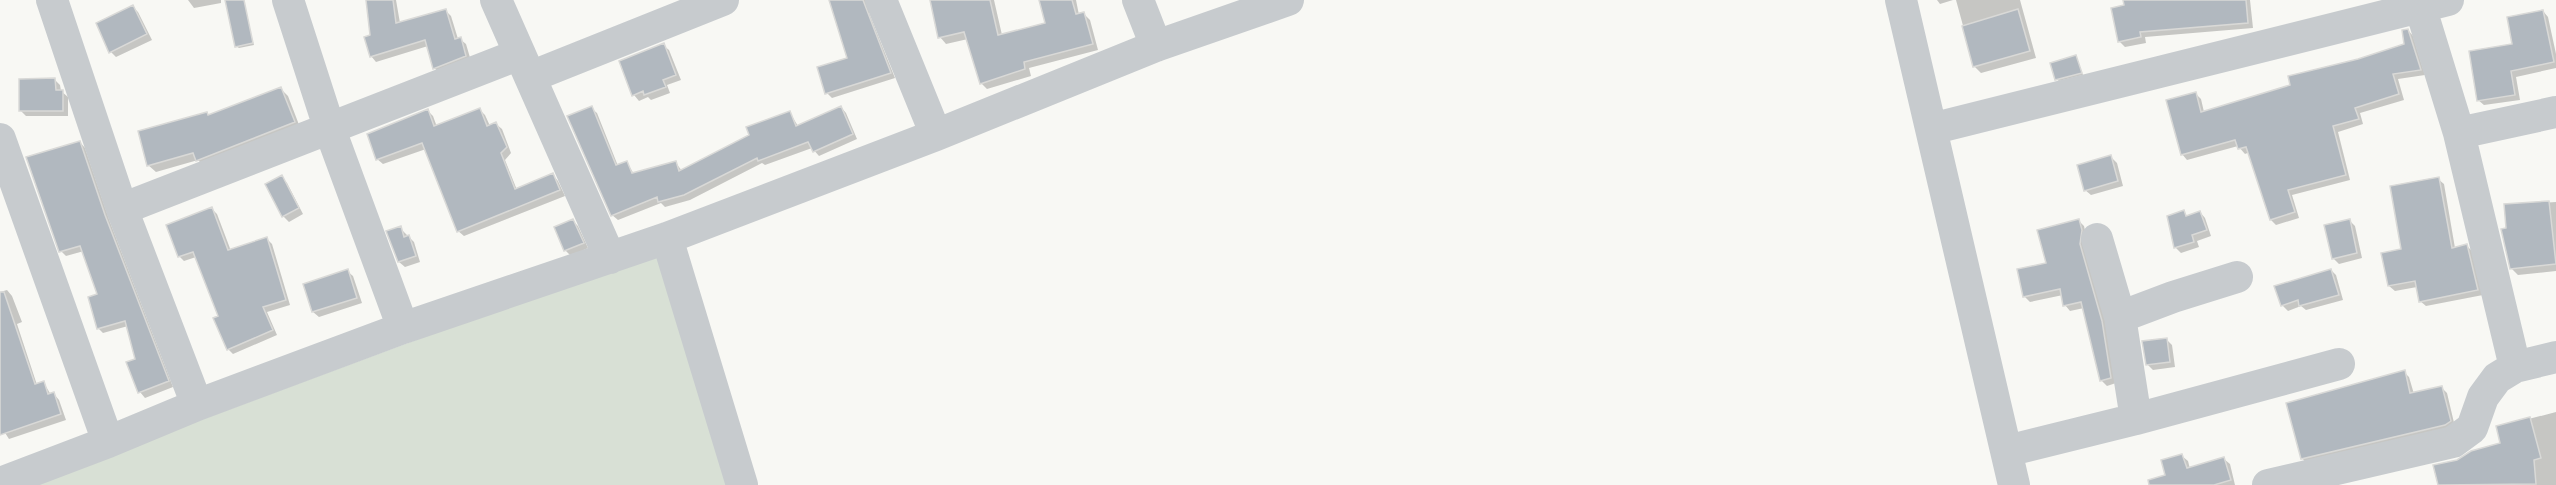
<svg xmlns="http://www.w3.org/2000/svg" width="2556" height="485" font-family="Roboto,sans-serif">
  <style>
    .green { fill: #d8e0d5 }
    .shadow { fill: #0003 }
    .building { fill: #b1b8bf; stroke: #d9d9d7; stroke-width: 1.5 }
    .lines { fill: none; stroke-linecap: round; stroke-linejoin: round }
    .minor { stroke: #c7cbce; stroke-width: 32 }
  </style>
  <rect width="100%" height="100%" fill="#f8f8f4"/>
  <!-- green -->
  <path class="green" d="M659 250 730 485H25Z"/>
  <!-- shadow -->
  <path class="shadow" d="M188 0H221V3L194 8Z
    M367 0H396L400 23 446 11 451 16 458 39H460L466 44 471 61 440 73 434 68 428 46 376 62 371 56 372 37Z
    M830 0H869V13L895 78 832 98 827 93 849 59Z
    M931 0H994L1002 35 1046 24 1040 0H1076L1079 15 1084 14 1090 20 1098 50 1029 68 1031 76 987 89 981 83 968 39 946 44 940 37Z
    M1937 0H1953L1940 4Z
    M1956 0H2020L2036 58 1981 73 1974 66Z
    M2124 0H2250L2253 28 2145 37 2146 43 2125 47 2119 41 2126 6Z
    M133 7 138 12 152 40 116 57 111 52Z
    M2543 11 2548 17 2556 54V68L2516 77 2520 100 2484 105 2478 100Z
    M248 25 254 45 239 48 236 46Z
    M2408 30 2413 36 2425 75 2398 79 2404 100 2360 113 2363 124 2338 132 2350 180 2292 195 2299 218 2276 225 2271 220 2250 152 2245 154 2238 146 2187 160 2182 154 2195 93 2201 99 2204 112 2292 86 2405 45Z
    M663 45 669 50 681 80 667 85 670 93 651 100 648 97 639 101 634 95Z
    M2076 56 2083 75 2059 81 2056 79Z
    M55 80 60 85 61 91 68 97V116H26L21 111Z
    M281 89 288 96 301 130 205 167 198 160 156 172 148 165 206 113 209 116Z
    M841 107 846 113 857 139 819 156 812 148 765 165 762 163 690 200 665 207 661 203 618 220 612 215 591 108 597 113 618 166 627 163 634 174 676 163 682 171 751 136 790 113 798 126Z
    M479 109 485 115 490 126 496 124 502 129 511 153 505 160 517 190 553 175 558 181 565 196 464 236 458 231 426 149 383 164 377 159 428 111 433 116 437 127Z
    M80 142 85 148 110 222 173 387 145 398 140 392 137 360 128 326 103 333 98 328 99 295 84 251 66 256 61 251Z
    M2111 157 2117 163 2123 186 2091 195 2085 190Z
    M281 177 287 183 303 214 289 222 283 216Z
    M2438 179 2444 184 2455 248 2466 245 2472 251 2483 295 2426 306 2420 301 2417 287 2395 291 2389 286Z
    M2556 202V271L2518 275 2512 269 2506 205Z
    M212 209 217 214 231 251 267 239 272 244 290 305 267 312 277 335 233 354 228 349 220 317 196 257 184 261 179 256Z
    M2184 212 2188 217 2200 212 2205 218 2211 236 2197 241 2199 247 2181 253 2175 247Z
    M2349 220 2355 226 2362 258 2339 264 2333 258Z
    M573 221 578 226 588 248 571 256 565 250Z
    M2079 221 2084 226 2107 328 2116 383 2107 386 2101 380 2084 308 2070 311 2065 305 2063 295 2030 302 2025 297 2019 271 2048 264Z
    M400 228 414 242 420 262 405 267 399 262Z
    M2331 270 2336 275 2343 300 2306 310 2301 306 2288 311 2283 306 2276 287Z
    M347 271 353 276 362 303 319 317 313 312Z
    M7 290 12 296 22 322 17 324 37 385 44 383 51 395 54 394 59 400 66 420 9 439 0 425V292Z
    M2166 339 2172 345 2175 367 2153 370 2147 364Z
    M2404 372 2409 377 2414 394 2441 387 2447 393 2455 427 2307 464 2302 458Z
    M2556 412V485H2439L2435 466 2458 461 2502 444 2498 427Z
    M2182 456 2188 461 2190 469 2224 459 2230 464 2235 485H2169Z"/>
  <!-- building -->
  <path class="building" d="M225 0H244L253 43 235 47Z
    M366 0H393L396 23 446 9 455 39 461 37 466 56 433 69 425 40 370 57 364 37 370 35Z
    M829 0H863L891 73 825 94 817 67 847 58Z
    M930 0H990L998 35 1045 23 1039 0H1072L1076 14 1084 12 1093 44 1024 62 1025 69 980 84 964 32 938 38Z
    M2123 0H2246L2248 23 2140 32 2141 37 2118 42 2111 8 2124 5Z
    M133 5 147 34 109 53 96 23Z
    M2018 9 2030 51 1973 67 1962 26Z
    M2543 10 2554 62 2511 71 2515 95 2477 101 2469 51 2512 44 2507 17Z
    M2408 29 2421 70 2393 74 2399 94 2355 108 2359 119 2333 126 2346 175 2288 190 2295 212 2270 220 2246 147 2238 149 2235 140 2181 155 2166 100 2196 92 2201 112 2290 85 2288 76 2358 59 2404 44 2402 30Z
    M664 43 676 75 663 80 666 87 644 95 643 91 632 96 619 61Z
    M2076 55 2082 73 2055 80 2050 63Z
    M55 78 56 90H63V111H19V79Z
    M281 87 295 122 196 161 193 153 147 166 138 131 207 112 208 115Z
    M592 106 616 165 627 161 632 173 676 161 679 171 749 135 746 127 790 111 796 126 841 106 853 134 813 152 808 142 758 161 757 158 684 195 658 202 657 197 611 216 567 116Z
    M480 108 487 126 496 122 507 147 501 153 515 189 553 173 560 190 457 232 422 143 376 160 367 134 428 109 434 126Z
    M80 141 105 215 169 381 138 393 126 362 135 359 125 321 97 329 88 297 97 294 80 246 59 252 26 157Z
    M2111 155 2118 181 2084 191 2077 165Z
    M282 175 299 208 282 217 265 184Z
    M2439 177 2452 248 2467 244 2478 290 2419 302 2415 281 2388 286 2381 253 2401 249 2390 186Z
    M2549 201 2556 264 2510 269 2501 229 2506 228 2504 204Z
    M212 207 228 250 267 237 286 300 263 307 273 330 227 350 213 318 218 316 193 252 178 257 166 225Z
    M2184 210 2186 216 2200 211 2207 230 2192 235 2194 242 2174 248 2167 216Z
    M573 219 584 243 564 251 554 227Z
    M2079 219 2082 230 2080 244 2102 321 2111 378 2100 381 2081 302 2063 306 2060 289 2023 297 2017 269 2046 263 2037 230Z
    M2350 219 2357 253 2332 259 2324 225Z
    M401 226 404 237 409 235 416 256 398 262 386 231Z
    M348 269 357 298 312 312 303 284Z
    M2331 269 2339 295 2299 306 2298 300 2281 306 2274 286Z
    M0 292H4L35 384 44 381 48 394 54 392 61 414 0 435Z
    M2167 338 2170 362 2146 365 2142 341Z
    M2405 370 2410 393 2442 386 2451 421 2445 425 2301 459 2286 403Z
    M2530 417 2541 458 2534 460 2536 484 2438 485 2433 465 2457 460 2471 451 2500 443 2496 426Z
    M2182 454 2187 468 2224 457 2231 480 2214 485H2149L2148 480 2165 475 2161 460Z"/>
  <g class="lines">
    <!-- minor -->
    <path class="minor" d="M52 0 122 209 197 405
      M288 0 329 127 403 328
      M496 0 610 258
      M881 0 936 135
      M1138 0 1156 46
      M1901 0 2014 485
      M2420 6 2459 133 2515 367
      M530 77 723 0
      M1931 129 2448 0
      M2459 133 2556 112
      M0 139 108 442
      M122 209 520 54
      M667 238 742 485
      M2120 317 2173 297 2237 277
      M2136 419 2339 364
      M2007 451 2136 419 2120 317 2097 239
      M0 483 108 442 197 405 403 328 667 238 936 135 1156 46 1288 0
      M2268 485 2453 442 2472 428 2483 397 2497 378 2515 367 2556 357"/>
  </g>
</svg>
